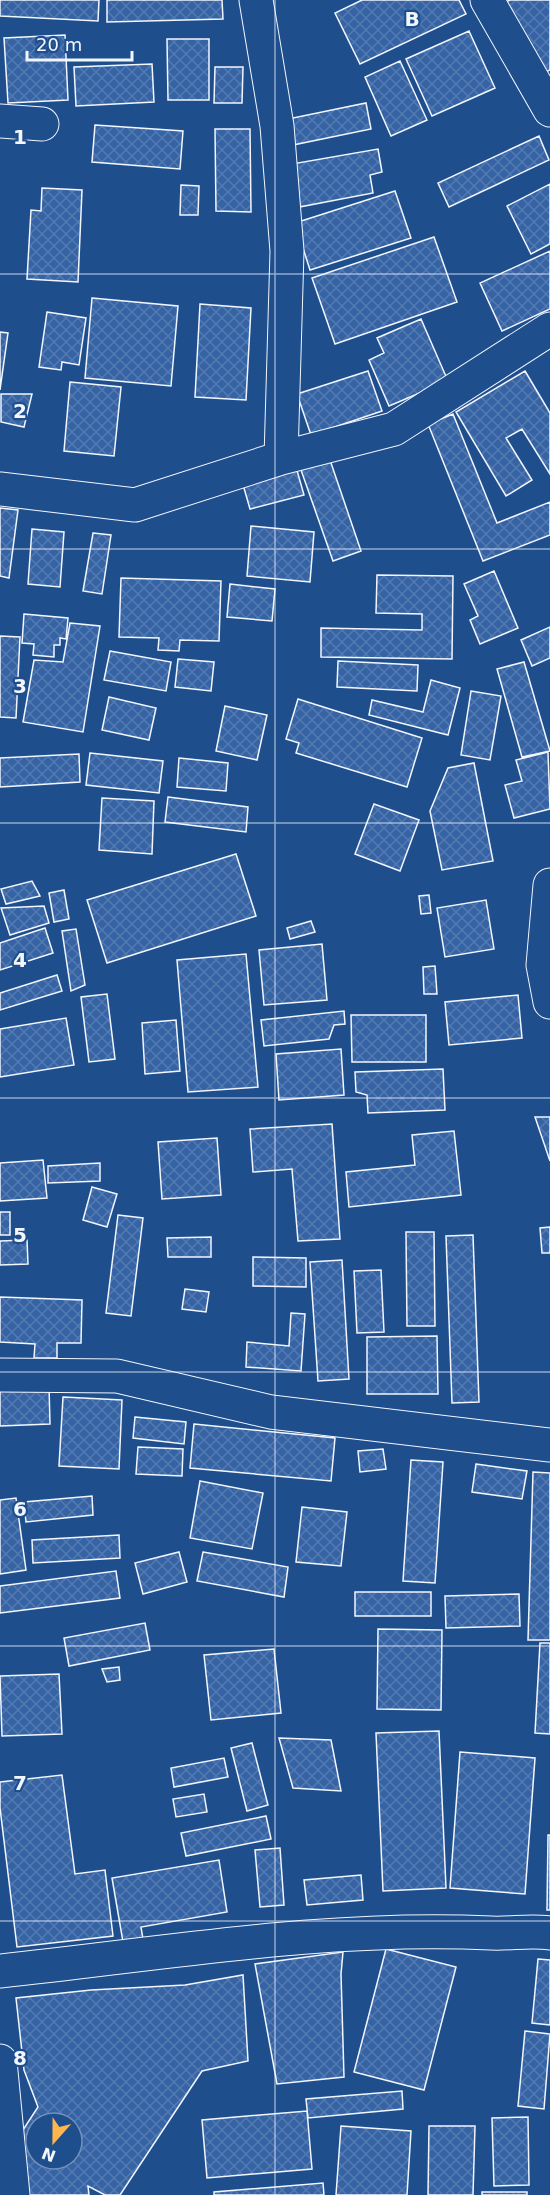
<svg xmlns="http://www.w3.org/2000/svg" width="550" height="2195" font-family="'DejaVu Sans',sans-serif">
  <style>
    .building { fill: url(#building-cross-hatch); stroke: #f2f6ff; stroke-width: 1.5; fill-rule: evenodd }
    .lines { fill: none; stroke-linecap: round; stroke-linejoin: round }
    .minor-casing { stroke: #f2f6ff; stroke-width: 35 }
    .minor { stroke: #1f4e8c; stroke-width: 33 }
    .grid { fill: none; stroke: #f2f6ff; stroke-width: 1.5; stroke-opacity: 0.55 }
    .grid-label { font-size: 20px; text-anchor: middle; font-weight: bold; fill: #f2f6ff; stroke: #1f4e8c; stroke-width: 4.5; stroke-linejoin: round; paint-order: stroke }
  </style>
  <defs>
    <pattern id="building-cross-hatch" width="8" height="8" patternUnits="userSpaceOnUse" patternTransform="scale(1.5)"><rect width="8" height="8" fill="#3563a3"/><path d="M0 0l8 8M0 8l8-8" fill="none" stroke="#537ab1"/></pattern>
  </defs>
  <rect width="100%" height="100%" fill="#1f4e8c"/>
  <!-- building -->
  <path class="building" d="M0 0H99L98 21 0 16Z
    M107 0H222L223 19 107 22Z
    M362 0H459L466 14 360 64 335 13Z
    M510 0H550V70L539 75 506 2Z
    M469 31 495 88 432 116 406 59Z
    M65 35 68 100 8 103 4 38Z
    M167 39H209V100H168Z
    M400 61 427 120 391 136 365 77Z
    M152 64 154 102 76 106 74 67Z
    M215 67H243L242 103H214Z
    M366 103 371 129 288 146 283 120Z
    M95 125 183 131 180 169 92 162Z
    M215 129H250L251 212 216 211Z
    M539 136 549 160 449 207 438 183Z
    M378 149 382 172 370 175 373 193 294 208 286 165Z
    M550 184V244L531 254 507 206Z
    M181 185 199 186 198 215H180Z
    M42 188 82 190 78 282 27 279 31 210 41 211Z
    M395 191 411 238 310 270 295 223Z
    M434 237 457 302 335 344 312 278Z
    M550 251V309L502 331 480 283Z
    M92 298 178 306 171 386 85 378Z
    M200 304 251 308 246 400 195 397Z
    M47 312 86 318 79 365 62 362 61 370 39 367Z
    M421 319 448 381 389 406 369 360 384 353 377 338Z
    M0 332 8 333 0 390Z
    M368 371 382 411 311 435 297 394Z
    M525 371 550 413V474L522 429 506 438 532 480 506 496 456 412Z
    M70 382 121 387 114 456 64 451Z
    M1 394H32L24 427 1 422Z
    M453 414 497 523 550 502V535L483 561 428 424Z
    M330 460 361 551 333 561 301 470Z
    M296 467 304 495 250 509 242 481Z
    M0 508 18 510 9 578 0 576Z
    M251 526 314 532 310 582 247 576Z
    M32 529 64 532 60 587 28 584Z
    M93 533 111 535 102 594 83 591Z
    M494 571 518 628 480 644 470 620 478 616 464 584Z
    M377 575 453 576 452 659 321 657V628L422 630V614L376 613Z
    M121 578 221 581 219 641 180 640 179 651 158 650 159 638 119 637Z
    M230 584 275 589 272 621 227 617Z
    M24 614 68 618 66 639 60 638V645H54V657L33 655 34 644 22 643Z
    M70 623 100 626 83 732 23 722 34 660 63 662Z
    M550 627V658L532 666 521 640Z
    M0 636 20 637 16 718 0 717Z
    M110 651 171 662 166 691 104 680Z
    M178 659 214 662 211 691 175 687Z
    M338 661 418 665 417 691 337 687Z
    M524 662 550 751 522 757 497 669Z
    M431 680 460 688 448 735 369 715 372 700 423 712Z
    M471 691 501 696 490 760 461 755Z
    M109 697 156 708 149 740 102 730Z
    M298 699 422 738 407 787 296 753 299 743 286 739Z
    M225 706 267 715 257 760 216 751Z
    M548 752 550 809 514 818 505 785 522 781 516 760Z
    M90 753 163 761 159 793 86 785Z
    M79 754 80 782 0 787V758Z
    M179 758 228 763 226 791 177 787Z
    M474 763 493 861 442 870 430 811 448 768Z
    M168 797 248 807 246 832 165 822Z
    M102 798 154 801 152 854 99 850Z
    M374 804 419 820 400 871 355 854Z
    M236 854 256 916 107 963 87 900Z
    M32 881 40 896 6 904 1 889Z
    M64 890 69 919 54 922 49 893Z
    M429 895 431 913 421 914 419 896Z
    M486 900 494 949 445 957 437 908Z
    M44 906 49 923 10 935 1 908Z
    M311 921 315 932 290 939 287 928Z
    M45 928 53 953 0 970V943Z
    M76 929 85 985 71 991 62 931Z
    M322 944 327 1000 264 1005 259 950Z
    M246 954 258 1087 188 1092 177 960Z
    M435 966 437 994H424L423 967Z
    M57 975 62 991 0 1010V993Z
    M107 994 115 1059 89 1062 81 997Z
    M518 995 522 1038 449 1045 445 1002Z
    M344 1011 345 1024 334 1025 329 1039 264 1046 261 1020Z
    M351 1015H426V1062H352Z
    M66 1018 74 1065 0 1077V1029Z
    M176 1020 180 1071 145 1074 142 1023Z
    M341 1049 344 1095 279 1100 276 1054Z
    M443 1069 445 1110 368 1113 367 1095 356 1092 355 1072Z
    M535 1117H550V1161Z
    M332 1124 340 1239 298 1241 292 1169 253 1172 250 1129Z
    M454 1131 461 1195 349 1207 346 1172 415 1165 412 1135Z
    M217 1138 221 1195 162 1199 158 1142Z
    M43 1160 47 1198 0 1201V1163Z
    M100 1163V1181L48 1183V1166Z
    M92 1187 117 1194 107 1227 83 1220Z
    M0 1212H10V1235H0Z
    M118 1215 143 1218 131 1316 106 1313Z
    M550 1227V1253H542L540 1228Z
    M406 1232H434L435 1326H407Z
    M473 1235 479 1402 452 1403 446 1236Z
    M211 1237V1257H168L167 1238Z
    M27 1240 28 1264 0 1265V1241Z
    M253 1257 306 1258V1287L253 1286Z
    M342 1260 349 1379 318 1381 310 1262Z
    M381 1270 384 1332 357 1333 354 1271Z
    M185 1289 209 1292 206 1312 182 1309Z
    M0 1297 82 1300 81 1343H57V1358H34L35 1344 0 1342Z
    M291 1313 305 1314 301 1371 246 1367 247 1342 289 1346Z
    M437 1336 438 1394H367V1337Z
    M49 1386 50 1424 0 1426V1388Z
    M63 1397 122 1400 119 1469 59 1466Z
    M135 1417 186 1422 184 1444 133 1438Z
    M194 1424 335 1438 331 1481 190 1468Z
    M138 1447 183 1449 182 1476 136 1474Z
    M383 1449 386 1469 360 1472 358 1451Z
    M411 1460 443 1462 435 1583 403 1581Z
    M476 1464 527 1471 522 1499 472 1492Z
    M533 1472 550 1473V1640H528Z
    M200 1481 263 1493 252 1549 190 1538Z
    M92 1496 93 1515 26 1522 24 1502Z
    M16 1498 26 1570 0 1574V1500Z
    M302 1507 347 1512 341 1566 296 1562Z
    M119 1535 120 1558 33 1563 32 1540Z
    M179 1552 187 1582 143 1594 135 1563Z
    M203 1552 288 1567 284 1597 197 1581Z
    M116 1571 120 1598 0 1613V1586Z
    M355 1592H431V1616H355Z
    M519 1594 520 1626 446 1628 445 1596Z
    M145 1623 150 1650 69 1666 64 1638Z
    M378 1629 442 1630 441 1710 377 1709Z
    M540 1643H550V1734L535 1733Z
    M274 1649 281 1713 211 1720 204 1655Z
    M119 1667 120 1680 107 1682 102 1669Z
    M59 1674 62 1734 2 1736 0 1676Z
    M439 1731 446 1888 383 1891 376 1733Z
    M279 1738 331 1740 341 1791 293 1788Z
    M252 1743 268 1805 247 1811 231 1748Z
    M460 1752 535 1758 525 1894 450 1888Z
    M224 1758 228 1777 174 1787 171 1768Z
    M62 1775 75 1874 105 1870 113 1936 17 1947 0 1808V1782Z
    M204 1794 207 1812 176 1817 173 1799Z
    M266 1816 271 1839 186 1856 181 1833Z
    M548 1835H550V1910H547Z
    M280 1848 284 1905 260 1907 255 1850Z
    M219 1860 227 1912 141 1927 143 1939 123 1942 112 1878Z
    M361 1875 363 1900 307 1905 304 1880Z
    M386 1949 456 1967 424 2090 354 2072Z
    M343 1952 341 1974 344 2077 277 2084 255 1964Z
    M538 1959 550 1960V2025L532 2023Z
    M243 1975 248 2061 202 2071 120 2195H105L88 2186 89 2195H28L21 2133 38 2107 24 2070 16 1998 91 1990 185 1985ZM36 2123H72V2159H36Z
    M525 2031 550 2034 544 2109 518 2106Z
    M402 2091 403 2109 308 2118 306 2099Z
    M307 2111 312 2169 207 2178 202 2120Z
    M528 2117 529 2185 494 2186 492 2118Z
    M341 2126 411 2131 407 2195H336Z
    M429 2126H475L473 2195H428Z
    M323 2183 324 2195H214V2192Z
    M482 2192H527V2195H482Z"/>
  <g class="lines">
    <defs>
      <path id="minor" d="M256 0 277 126 287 251 281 458
        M487 0 550 110
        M0 121 42 124
        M0 489 135 505 281 458 394 429 550 329
        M550 885 543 965 550 1002
        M0 1375 117 1376 271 1412 550 1445
        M0 1971C162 1954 327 1925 491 1933 510 1934 531 1930 550 1933
        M0 2061 13 2195"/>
    </defs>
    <!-- minor casing -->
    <use href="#minor" class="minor-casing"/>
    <!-- minor -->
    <use href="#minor" class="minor"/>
  </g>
  <!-- grid -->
  <path class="grid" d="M275 0V2195M0 274H550M0 549H550M0 823H550M0 1098H550M0 1372H550M0 1646H550M0 1921H550"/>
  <g class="grid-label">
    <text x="412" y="26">B</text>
    <text x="20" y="144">1</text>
    <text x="20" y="418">2</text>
    <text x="20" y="693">3</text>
    <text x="20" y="967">4</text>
    <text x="20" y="1242">5</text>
    <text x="20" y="1516">6</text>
    <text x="20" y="1790">7</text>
    <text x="20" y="2065">8</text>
  </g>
  <!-- north arrow -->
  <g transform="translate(54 2141) rotate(201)"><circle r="28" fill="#1f4e8c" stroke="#7391ba" stroke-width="1.5"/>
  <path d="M0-4.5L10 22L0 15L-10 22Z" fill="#ffb74d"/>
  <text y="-9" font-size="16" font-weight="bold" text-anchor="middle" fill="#f2f6ff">N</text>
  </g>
  <!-- scale -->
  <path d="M27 51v9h105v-9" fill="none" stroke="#f2f6ff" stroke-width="3"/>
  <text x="36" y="51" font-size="18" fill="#f2f6ff" stroke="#1f4e8c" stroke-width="4.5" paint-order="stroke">20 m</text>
</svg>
